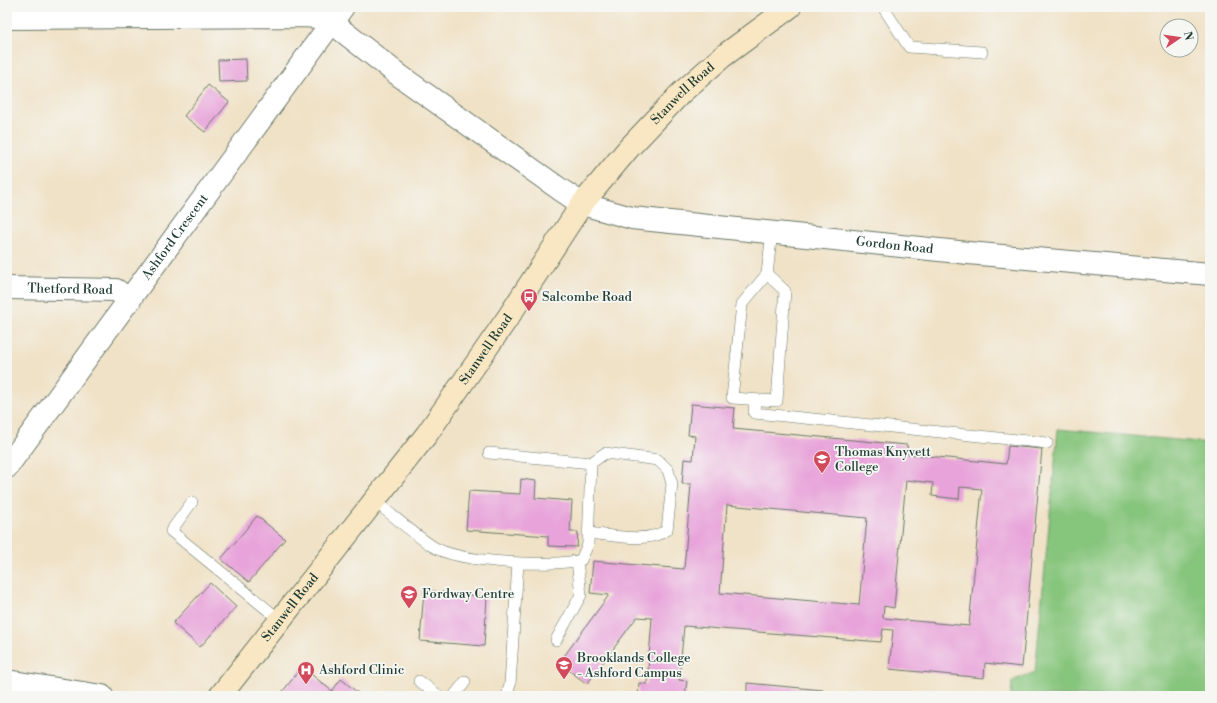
<svg xmlns="http://www.w3.org/2000/svg" width="1217" height="703" font-family="'Libre Bodoni',serif">
  <style>
    .green { fill: #86c57b; stroke: #528158 }
    .building { fill: #e8a4da; fill-rule: evenodd }
    .lines { fill: none; stroke-linecap: round; stroke-linejoin: round }
    .service-casing { stroke: #687767; stroke-width: 12 }
    .minor-casing { stroke: #687767; stroke-width: 24 }
    .secondary-casing { stroke: #687767; stroke-width: 24 }
    .service { stroke: #fff; stroke-width: 11 }
    .minor { stroke: #fff; stroke-width: 22 }
    .secondary { stroke: #f9e7c3; stroke-width: 22 }
    .labels { text-anchor: middle; dominant-baseline: central; stroke-width: 3.5; stroke-linejoin: round; paint-order: stroke }
    .street-label { font-size: 13px; fill: #1f3d34; stroke: #f6f6f2 }
    .poi-label { font-size: 13px; fill: #1f3d34; stroke: #f6f6f2; text-anchor: start }
  </style>
  <rect width="100%" height="100%" fill="#f6f6f2"/>
  <filter id="ink" filterUnits="userSpaceOnUse"><feTurbulence type="fractalNoise" baseFrequency=".025" numOctaves="2"/><feDisplacementMap in="SourceGraphic" scale="8" xChannelSelector="R" yChannelSelector="G"/><feConvolveMatrix kernelMatrix="1 2 1 2 8 2 1 2 1" color-interpolation-filters="sRGB"/></filter>
  <filter id="wash" filterUnits="userSpaceOnUse"><feTurbulence type="fractalNoise" baseFrequency=".012" numOctaves="4" result="noise"/><feDisplacementMap in="SourceGraphic" scale="16" xChannelSelector="R" yChannelSelector="G"/><feGaussianBlur stdDeviation="0.9" result="paint"/><feColorMatrix in="noise" values="0 0 0 0 0 0 0 0 0 0 0 0 0 0 0 0 0 1.4 0 .05"/><feComposite in="paint" operator="in"/></filter>
  <g filter="url(#wash)">
    <rect width="100%" height="100%" fill="#f0e2c7"/>
    <!-- green -->
    <path class="green" d="M1058 429 1210 443V696H1011L1012 681 1035 672Z"/>
    <g id="blocks">
      <!-- building -->
      <path class="building" d="M246 59 247 81 219 82 218 60Z
        M208 85 229 102 205 132 184 116Z
        M691 404 735 408 733 429 907 445 908 454 1006 464 1008 446 1042 449 1022 667 985 663 984 678 889 669 893 630 883 629 881 642 684 626 679 680 687 681 685 696H638L639 683 647 684 652 618 637 617 587 684 559 663 609 595 590 593 593 561 684 569 691 484H682L684 459 693 460 695 436 688 435ZM906 480 933 483 932 496 959 499 960 487 982 489 969 626 883 618 884 606 894 608ZM727 505 867 518 859 605 720 593Z
        M521 479 536 481 535 498 572 501 570 532H578L577 547 548 546V536L466 530 469 491 520 494Z
        M257 516 285 539 249 582 221 559Z
        M210 583 236 607 200 647 173 623Z
        M424 590 487 597 484 646 420 641Z
        M302 667 332 691 341 679 362 696H279Z
        M747 683 823 690 822 696H747Z"/>
    </g>
  </g>
  <g filter="url(#ink)">
    <use href="#blocks" fill-opacity="0" stroke="#687767" stroke-width="1"/>
    <g class="lines">
      <defs>
        <path id="service" d="M883 7 909 47 982 52
          M767 274 785 291 777 401 732 398 742 304 767 274 772 232
          M755 400 754 413 1047 443
          M374 501C393 515 412 533 432 546 458 563 550 567 581 560L588 544 591 463 489 453
          M192 502 171 531 280 620
          M588 533C612 535 647 544 667 530L672 484 668 470 658 460 605 453 591 463
          M556 640 581 595 577 561
          M419 681 439 696
          M454 696 465 682
          M507 696 510 684 518 563"/>
        <g id="minor">
          <path id="s1" d="M7 18 302 16 318 17 331 22 400 76 561 190 582 204 632 218 968 253 1210 274"/>
          <path id="s2" d="M7 288 116 290 130 300"/>
          <path id="s3" d="M7 467 343 7"/>
          <path d="M7 681 102 696"/>
        </g>
        <g id="secondary">
          <path id="s4" d="M220 696 427 434 509 316 582 204 628 149 681 93 722 57 790 7"/>
        </g>
      </defs>
      <!-- service casing -->
      <use href="#service" class="service-casing"/>
      <!-- minor casing -->
      <use href="#minor" class="minor-casing"/>
      <!-- secondary casing -->
      <use href="#secondary" class="secondary-casing"/>
      <!-- service -->
      <use href="#service" class="service"/>
      <!-- minor -->
      <use href="#minor" class="minor"/>
      <!-- secondary -->
      <use href="#secondary" class="secondary"/>
    </g>
  </g>
  <!-- icons -->
  <defs>
    <symbol id="bus-pin" viewBox="-11 -11 22 30"><path d="M0 17L-7.5 6A9.5 9.5 0 1 1 7.5 6Z" fill="#d1495b" stroke="#f6f6f2"/><path d="M-5-6H5V4H4V6H2V4H-2V6H-4V4H-5ZM-3.5-4V0h7V-4ZM-3.5 1.2v1.5H-2V1.2ZM2 1.2v1.5H3.5V1.2Z" fill="#fff"/></symbol>
    <symbol id="school-pin" viewBox="-11 -11 22 30"><path d="M0 17L-7.5 6A9.5 9.5 0 1 1 7.5 6Z" fill="#d1495b" stroke="#f6f6f2"/><path d="M0-5L7-2L0 1L-7-2ZM-4 1L0 2.5L4 1V4Q0 6-4 4Z" fill="#fff"/></symbol>
    <symbol id="university-pin" viewBox="-11 -11 22 30"><path d="M0 17L-7.5 6A9.5 9.5 0 1 1 7.5 6Z" fill="#d1495b" stroke="#f6f6f2"/><path d="M0-5L7-2L0 1L-7-2ZM-4 1L0 2.5L4 1V4Q0 6-4 4Z" fill="#fff"/></symbol>
    <symbol id="hospital-pin" viewBox="-11 -11 22 30"><path d="M0 17L-7.5 6A9.5 9.5 0 1 1 7.5 6Z" fill="#d1495b" stroke="#f6f6f2"/><path d="M-5-5h3v3.5h4V-5h3V5h-3V1.5h-4V5h-3Z" fill="#fff"/></symbol>
  </defs>
  <g fill-rule="evenodd">
    <use href="#bus-pin" x="519" y="287" width="20" height="27"/>
    <use href="#school-pin" x="812" y="449" width="20" height="27"/>
    <use href="#school-pin" x="399" y="584" width="20" height="27"/>
    <use href="#university-pin" x="554" y="655" width="20" height="27"/>
    <use href="#hospital-pin" x="296" y="660" width="20" height="27"/>
  </g>
  <g class="labels">
    <!-- street labels -->
    <g class="street-label">
      <text stroke="none"><textPath href="#s4" startOffset="761">Stanwell Road</textPath></text>
      <text stroke="none"><textPath href="#s3" startOffset="285">Ashford Crescent</textPath></text>
      <text stroke="none"><textPath href="#s1" startOffset="951">Gordon Road</textPath></text>
      <text stroke="none"><textPath href="#s2" startOffset="63">Thetford Road</textPath></text>
      <text stroke="none"><textPath href="#s4" startOffset="437">Stanwell Road</textPath></text>
      <text stroke="none"><textPath href="#s4" startOffset="113">Stanwell Road</textPath></text>
    </g>
    <!-- poi labels -->
    <g class="poi-label">
      <text x="542" y="297">Salcombe Road</text>
      <text x="835" y="452">Thomas Knyvett<tspan x="835" dy="15">College</tspan></text>
      <text x="422" y="594">Fordway Centre</text>
      <text x="577" y="658">Brooklands College<tspan x="577" dy="15">- Ashford Campus</tspan></text>
      <text x="319" y="670">Ashford Clinic</text>
    </g>
  </g>
  <!-- margin -->
  <rect width="1217" height="703" fill="none" stroke="#f6f6f2" stroke-width="24"/>
  <!-- north arrow -->
  <g transform="translate(1179 38) rotate(77)"><circle r="19" fill="#f6f6f2" stroke="#a0aca6"/>
  <path d="M0-3L7 15L0 10L-7 15Z" fill="#d1495b"/>
  <text y="-6" font-size="11" font-weight="bold" text-anchor="middle" fill="#1f3d34">N</text>
  </g>
</svg>
